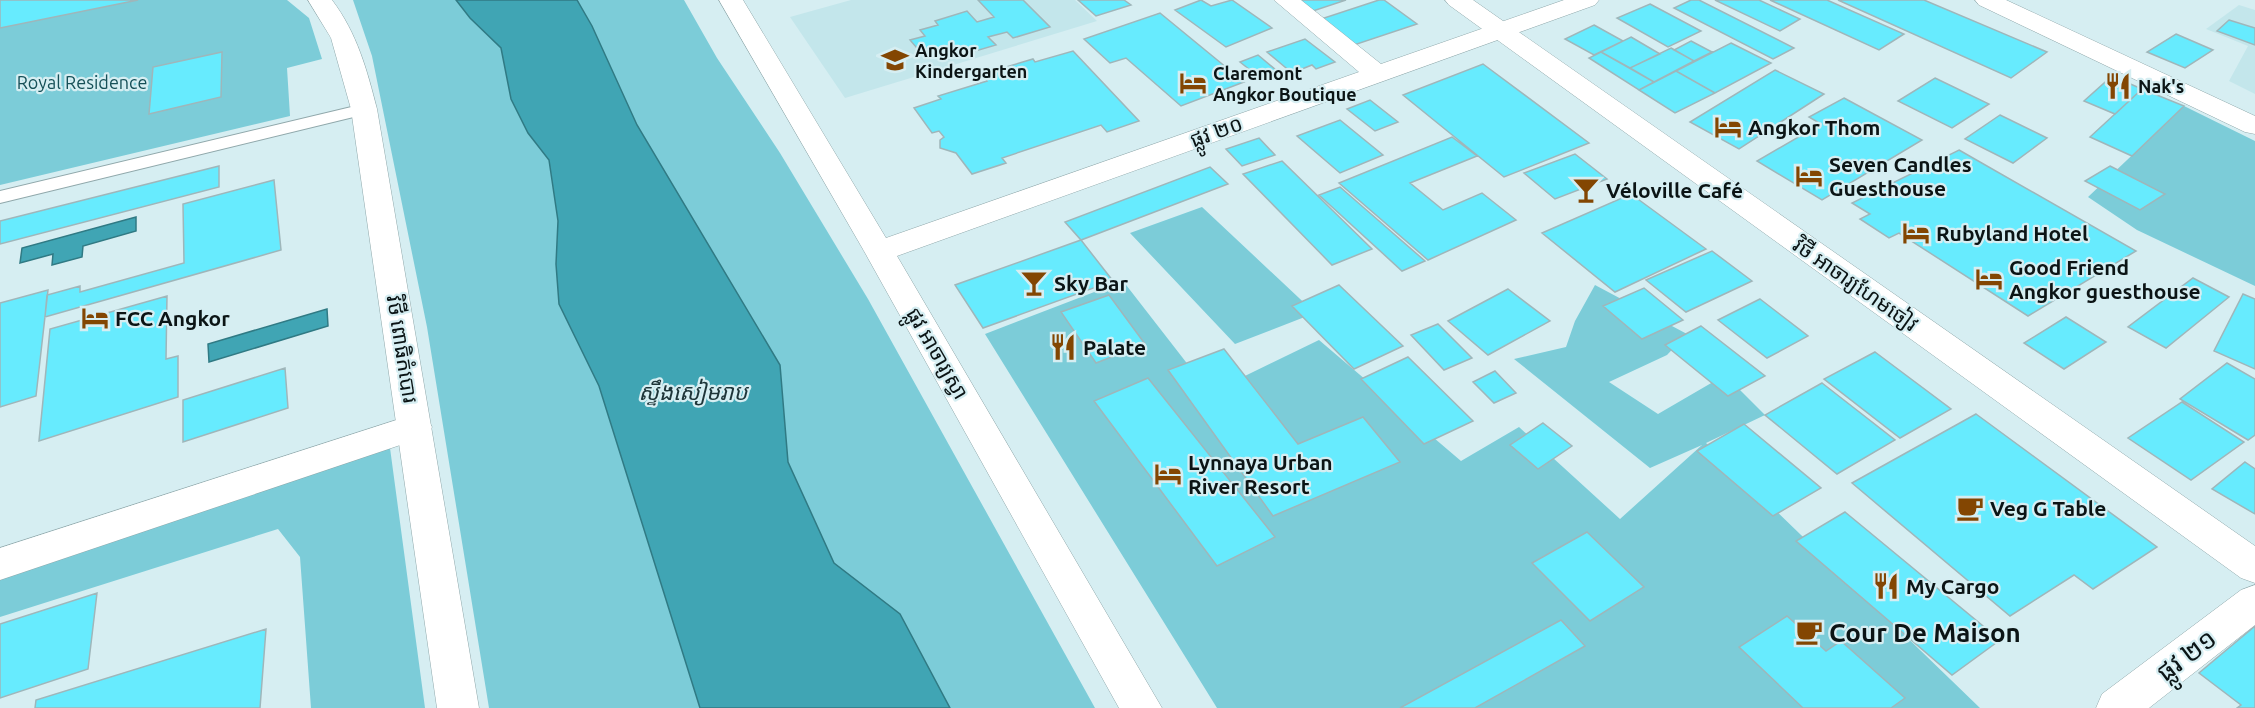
<svg xmlns="http://www.w3.org/2000/svg" width="2255" height="708" font-family="Ubuntu,'Noto Sans Khmer',sans-serif">
  <style>
    .built { fill: #c3e6eb }
    .green { fill: #7cccd8 }
    .water { fill: #40a5b4; stroke: #307a84; stroke-width: 1.5 }
    .building { fill: #67ebfe; stroke: #9fb6ba; stroke-width: 1.5 }
    .lines { fill: none; stroke-linecap: round; stroke-linejoin: round }
    .lane-casing { stroke: #90a8ab; stroke-width: 2 }
    .street-casing { stroke: #90a8ab; stroke-width: 1 }
    .secondary-casing { stroke: #90a8ab; stroke-width: 1 }
    .lane { fill: #fff; fill-rule: evenodd }
    .street { fill: #fff; fill-rule: evenodd }
    .secondary { fill: #fff; fill-rule: evenodd }
    .labels { text-anchor: middle; dominant-baseline: central; stroke-width: 4.5; stroke-linejoin: round; paint-order: stroke }
    .far-poi-label { font-size: 18px; font-weight: bold; fill: #0b1415; stroke: #d6eef2; text-anchor: start }
    .far-park-label { font-size: 18px; fill: #165058; stroke: #d6eef2 }
    .poi-label { font-size: 21px; font-weight: bold; fill: #0b1415; stroke: #d6eef2; text-anchor: start }
    .street-label { font-size: 21px; fill: #0b1415; stroke: #d6eef2 }
    .water-label { font-size: 22px; font-style: italic; fill: #1e3539; stroke: #d6eef2 }
    .near-poi-label { font-size: 26px; font-weight: bold; fill: #0b1415; stroke: #d6eef2; text-anchor: start }
    .near-street-label { font-size: 26px; fill: #0b1415; stroke: #d6eef2 }
  </style>
  <rect width="100%" height="100%" fill="#d6eef2"/>
  <!-- built -->
  <path class="built" d="M851 0H1075L1097 21 845 98 790 17Z
    M2239 5 2255 10V94L2229 81 2248 46 2206 29Z"/>
  <!-- green -->
  <path class="green" d="M0 0H287L309 18 322 59 287 68 290 116 0 185Z
    M353 0H456L470 18 501 48 511 99 528 133 549 160 558 221 556 264 559 304 599 386 700 708H489L427 327 372 56Z
    M577 0H684L717 58 780 153 868 299 1095 708H950L900 614 834 564 788 462 780 365 637 125 592 26Z
    M2184 106 2255 141V286L2137 230 2088 197Z
    M1202 207 1315 313 1235 344 1130 233Z
    M1123 281 1210 393 1319 340 1461 461 1519 427 1620 519 1702 445 1650 468 1514 359 1566 347 1575 321 1595 285 1687 334 1667 355 1609 382 1658 414 1725 375 1765 415 1706 443 1980 708H1217L985 334Z
    M390 448 425 708H311L300 557 278 529 0 617V577Z"/>
  <!-- water -->
  <path class="water" d="M456 0H577L592 26 637 125 780 365 788 462 834 563 900 614 950 708H700L599 386 559 304 556 264 558 221 549 160 528 133 511 99 501 48 470 18Z
    M136 217V231L83 246 82 257 52 265 53 254 20 263 22 248Z
    M327 309 328 326 209 362 208 344Z"/>
  <!-- building -->
  <path class="building" d="M0 0H138L0 28Z
    M978 0H1023L1050 27 1013 38 1007 32 988 37 996 45 945 60 937 50 922 54 910 40 925 36 920 30 938 25 935 21 967 11 977 22 994 17Z
    M1078 0H1124L1131 5 1096 16Z
    M1201 0 1211 6 1232 0 1272 28 1226 47 1175 10Z
    M1289 0H1346L1307 13Z
    M1379 0H1384L1417 24 1348 47 1315 21Z
    M1691 0H1699L1794 48 1773 59 1674 8Z
    M1715 0H1759L1800 19 1780 31Z
    M1770 0H1827L1904 34 1879 50Z
    M1838 0H1924L2047 52 2011 78Z
    M1650 4 1701 31 1668 47 1617 18Z
    M1160 13 1244 82 1181 106 1126 58 1110 63 1084 39Z
    M2229 20 2255 28V45L2217 31Z
    M1594 25 1623 41 1594 55 1565 39Z
    M2176 34 2213 50 2185 68 2147 52Z
    M1631 37 1660 54 1630 68 1601 52Z
    M1305 39 1335 62 1316 69 1312 65 1292 73 1267 52Z
    M1691 41 1712 52 1694 61 1674 50Z
    M1731 43 1771 63 1715 93 1676 71Z
    M1671 48 1694 61 1654 82 1630 68Z
    M1073 51 1139 121 1107 132 1101 125 1002 158 1006 163 972 174 956 153 940 148V140L944 137 939 131 932 133 914 108 941 99 938 96 987 81 982 74 1033 59 1035 62Z
    M222 52 221 97 149 114 153 67Z
    M1601 52 1654 82 1639 90 1589 58Z
    M1258 55 1282 75 1264 81 1240 62Z
    M1483 64 1589 143 1504 177 1403 95Z
    M1775 70 1824 94 1739 149 1690 122Z
    M1676 71 1715 93 1675 113 1639 90Z
    M2112 76 2142 89 2115 114 2084 101Z
    M1935 78 1989 104 1952 128 1898 101Z
    M2142 89 2184 106 2132 156 2090 137Z
    M1844 98 1922 140 1822 200 1757 161 1821 124 1809 117Z
    M1370 100 1398 122 1375 131 1347 109Z
    M2000 115 2047 138 2013 163 1965 139Z
    M1340 120 1383 155 1340 173 1297 136Z
    M1452 137 1477 156 1410 183 1443 210 1482 193 1516 220 1428 260 1339 183Z
    M1259 138 1275 155 1242 166 1226 149Z
    M1959 150 2136 251 2028 316 1899 233 1889 238 1860 219 1870 214 1852 203Z
    M1575 154 1607 179 1555 199 1524 173Z
    M1282 161 1372 249 1332 265 1243 174Z
    M219 166V187L0 244V221Z
    M2110 166 2165 194 2140 210 2085 181Z
    M1210 167 1228 184 1081 240 1065 222Z
    M274 180 281 250 45 317 47 295 80 286V292L184 263 183 204Z
    M1340 187 1425 261 1402 271 1319 195Z
    M1631 194 1706 249 1615 292 1542 233Z
    M1081 240 1113 281 983 328 955 285Z
    M1712 251 1752 281 1686 312 1646 280Z
    M2193 278 2229 297 2166 348 2128 327Z
    M1339 285 1403 346 1354 369 1292 306Z
    M1644 288 1683 320 1642 339 1603 306Z
    M1508 289 1550 321 1488 355 1448 321Z
    M48 290 36 396 0 407V303Z
    M2243 294 2255 299V369L2214 351Z
    M1109 295 1145 344 1096 363 1061 312Z
    M167 296 166 359 178 356V397L39 441 50 329Z
    M1760 299 1808 336 1767 358 1718 320Z
    M2066 317 2106 342 2064 369 2024 343Z
    M1438 324 1472 358 1444 370 1411 335Z
    M1701 326 1765 376 1728 396 1665 345Z
    M1224 349 1298 444 1363 417 1400 462 1273 516 1168 370Z
    M1875 352 1951 409 1900 438 1824 379Z
    M1408 357 1473 421 1424 444 1361 379Z
    M2227 363 2255 379V435L2248 440 2180 399Z
    M285 368 288 408 183 442V400Z
    M1495 371 1516 393 1494 403 1473 382Z
    M1148 378 1275 537 1217 566 1094 401Z
    M1822 383 1895 440 1837 474 1765 415Z
    M2182 402 2244 442 2191 480 2128 438Z
    M1976 414 2157 547 2093 589 2074 575 2010 616 1852 483Z
    M1543 423 1572 446 1538 469 1510 445Z
    M1744 424 1821 488 1773 516 1697 451Z
    M2245 462 2255 469V514L2212 489Z
    M1845 512 2000 640 1952 675 1796 541Z
    M1587 532 1644 587 1590 621 1532 563Z
    M97 593 88 669 0 698V624Z
    M1787 616 1826 651 1841 641 1905 698 1891 708H1803L1739 647Z
    M1561 620 1585 646 1475 708H1400Z
    M2255 626V708H2237L2241 705 2199 673Z
    M266 629 260 708H35L36 700Z"/>
  <g class="lines">
    <defs>
      <path id="lane" d="M364 104 370 105 373 109 370 113 0 203V191Z"/>
      <path id="street" d="M719 0H743L886 238 1359 72 1274 0H1301L1381 64 1564 0H1599L1595 5 897 256 1162 708H1119L864 251Z
        M1975 0H2006L2255 116V134L2245 132 1979 5Z
        M415 414 427 418 432 427 427 436 0 580V548Z
        M2255 585V625L2149 708H2096L2102 694 2241 590Z"/>
      <path id="secondary" d="M308 0H332C357 33 367 70 377 109L479 708H437L351 109 331 38Z
        M1445 0H1473L2255 546V583L2241 578 1449 5Z"/>
    </defs>
    <!-- lane casing -->
    <use href="#lane" class="lane-casing"/>
    <!-- street casing -->
    <use href="#street" class="street-casing"/>
    <!-- secondary casing -->
    <use href="#secondary" class="secondary-casing"/>
    <!-- lane -->
    <use href="#lane" class="lane"/>
    <!-- street -->
    <use href="#street" class="street"/>
    <!-- secondary -->
    <use href="#secondary" class="secondary"/>
  </g>
  <!-- icons -->
  <defs>
    <symbol id="school-bare" viewBox="-9 -9 18 18"><path d="M0-5L7-2L0 1L-7-2ZM-4 1L0 2.5L4 1V4Q0 6-4 4Z" fill="#834602" stroke="#d6eef2" stroke-width="2.5" paint-order="stroke"/></symbol>
    <symbol id="hotel-bare" viewBox="-9 -9 18 18"><path d="M-6-4.5h1.5V1H6V5H4.5V3h-9V5H-6ZM-4 0a1.8 1.8 0 1 1 3.6 0ZM.5 0V-2.5h3Q6-2.5 6 0Z" fill="#834602" stroke="#d6eef2" stroke-width="2.5" paint-order="stroke"/></symbol>
    <symbol id="restaurant-bare" viewBox="-9 -9 18 18"><path d="M-5-6h1v4h1v-4h1v4h1v-4h1v5L-1.5 .5V6h-2V.5L-5-1ZM5-6V6H3V1.5H1.5Q1.5-4 5-6Z" fill="#834602" stroke="#d6eef2" stroke-width="2.5" paint-order="stroke"/></symbol>
    <symbol id="bar-bare" viewBox="-9 -9 18 18"><path d="M-6-5H6L.8 .8V4.5H3.5V6h-7V4.5H-.8V.8Z" fill="#834602" stroke="#d6eef2" stroke-width="2.5" paint-order="stroke"/></symbol>
    <symbol id="cafe-bare" viewBox="-9 -9 18 18"><path d="M-5.5-4.5H6V0H3Q3 3.5 0 3.5H-2.5Q-5.5 3.5-5.5 0ZM3-3.2v2h1.7v-2ZM-6 4.5H4V6H-6Z" fill="#834602" stroke="#d6eef2" stroke-width="2.5" paint-order="stroke"/></symbol>
  </defs>
  <g fill-rule="evenodd">
    <use href="#school-bare" x="876" y="41" width="38" height="38"/>
    <use href="#hotel-bare" x="1174" y="64" width="38" height="38"/>
    <use href="#restaurant-bare" x="2099" y="67" width="38" height="38"/>
    <use href="#hotel-bare" x="1709" y="108" width="38" height="38"/>
    <use href="#hotel-bare" x="1790" y="157" width="38" height="38"/>
    <use href="#bar-bare" x="1567" y="171" width="38" height="38"/>
    <use href="#hotel-bare" x="1897" y="214" width="38" height="38"/>
    <use href="#hotel-bare" x="1970" y="260" width="38" height="38"/>
    <use href="#bar-bare" x="1015" y="264" width="38" height="38"/>
    <use href="#hotel-bare" x="76" y="299" width="38" height="38"/>
    <use href="#restaurant-bare" x="1044" y="328" width="38" height="38"/>
    <use href="#hotel-bare" x="1149" y="455" width="38" height="38"/>
    <use href="#cafe-bare" x="1951" y="489" width="38" height="38"/>
    <use href="#restaurant-bare" x="1867" y="567" width="38" height="38"/>
    <use href="#cafe-bare" x="1790" y="613" width="38" height="38"/>
  </g>
  <g class="labels">
    <!-- far-poi labels -->
    <g class="far-poi-label">
      <text x="915" y="50">Angkor<tspan x="915" dy="21">Kindergarten</tspan></text>
      <text x="1213" y="73">Claremont<tspan x="1213" dy="21">Angkor Boutique</tspan></text>
      <text x="2138" y="86">Nak's</text>
    </g>
    <!-- far-park labels -->
    <g class="far-park-label">
      <text x="82" y="82">Royal Residence</text>
    </g>
    <!-- poi labels -->
    <g class="poi-label">
      <text x="1748" y="127">Angkor Thom</text>
      <text x="1829" y="164">Seven Candles<tspan x="1829" dy="24">Guesthouse</tspan></text>
      <text x="1606" y="190">Véloville Café</text>
      <text x="1936" y="233">Rubyland Hotel</text>
      <text x="2009" y="267">Good Friend<tspan x="2009" dy="24">Angkor guesthouse</tspan></text>
      <text x="1054" y="283">Sky Bar</text>
      <text x="115" y="318">FCC Angkor</text>
      <text x="1083" y="347">Palate</text>
      <text x="1188" y="462">Lynnaya Urban<tspan x="1188" dy="24">River Resort</tspan></text>
      <text x="1990" y="508">Veg G Table</text>
      <text x="1906" y="586">My Cargo</text>
    </g>
    <!-- street labels -->
    <g class="street-label">
      <text transform="translate(1216 131) rotate(-20)">ផ្លូវ ២០</text>
      <text transform="translate(1856 284) rotate(35)">វិថី អាចារ្យហែមចៀវ</text>
      <text transform="translate(403 349) rotate(81)">វិថី ពោធិកំបោរ</text>
      <text transform="translate(938 353) rotate(60)">ផ្លូវ អាចារ្យស្វា</text>
    </g>
    <!-- water labels -->
    <g class="water-label">
      <text x="693" y="391">ស្ទឹងសៀមរាប</text>
    </g>
    <!-- near-poi labels -->
    <g class="near-poi-label">
      <text x="1829" y="632">Cour De Maison</text>
    </g>
    <!-- near-street labels -->
    <g class="near-street-label">
      <text transform="translate(2186 655) rotate(-37)">ផ្លូវ ២១</text>
    </g>
  </g>
</svg>
